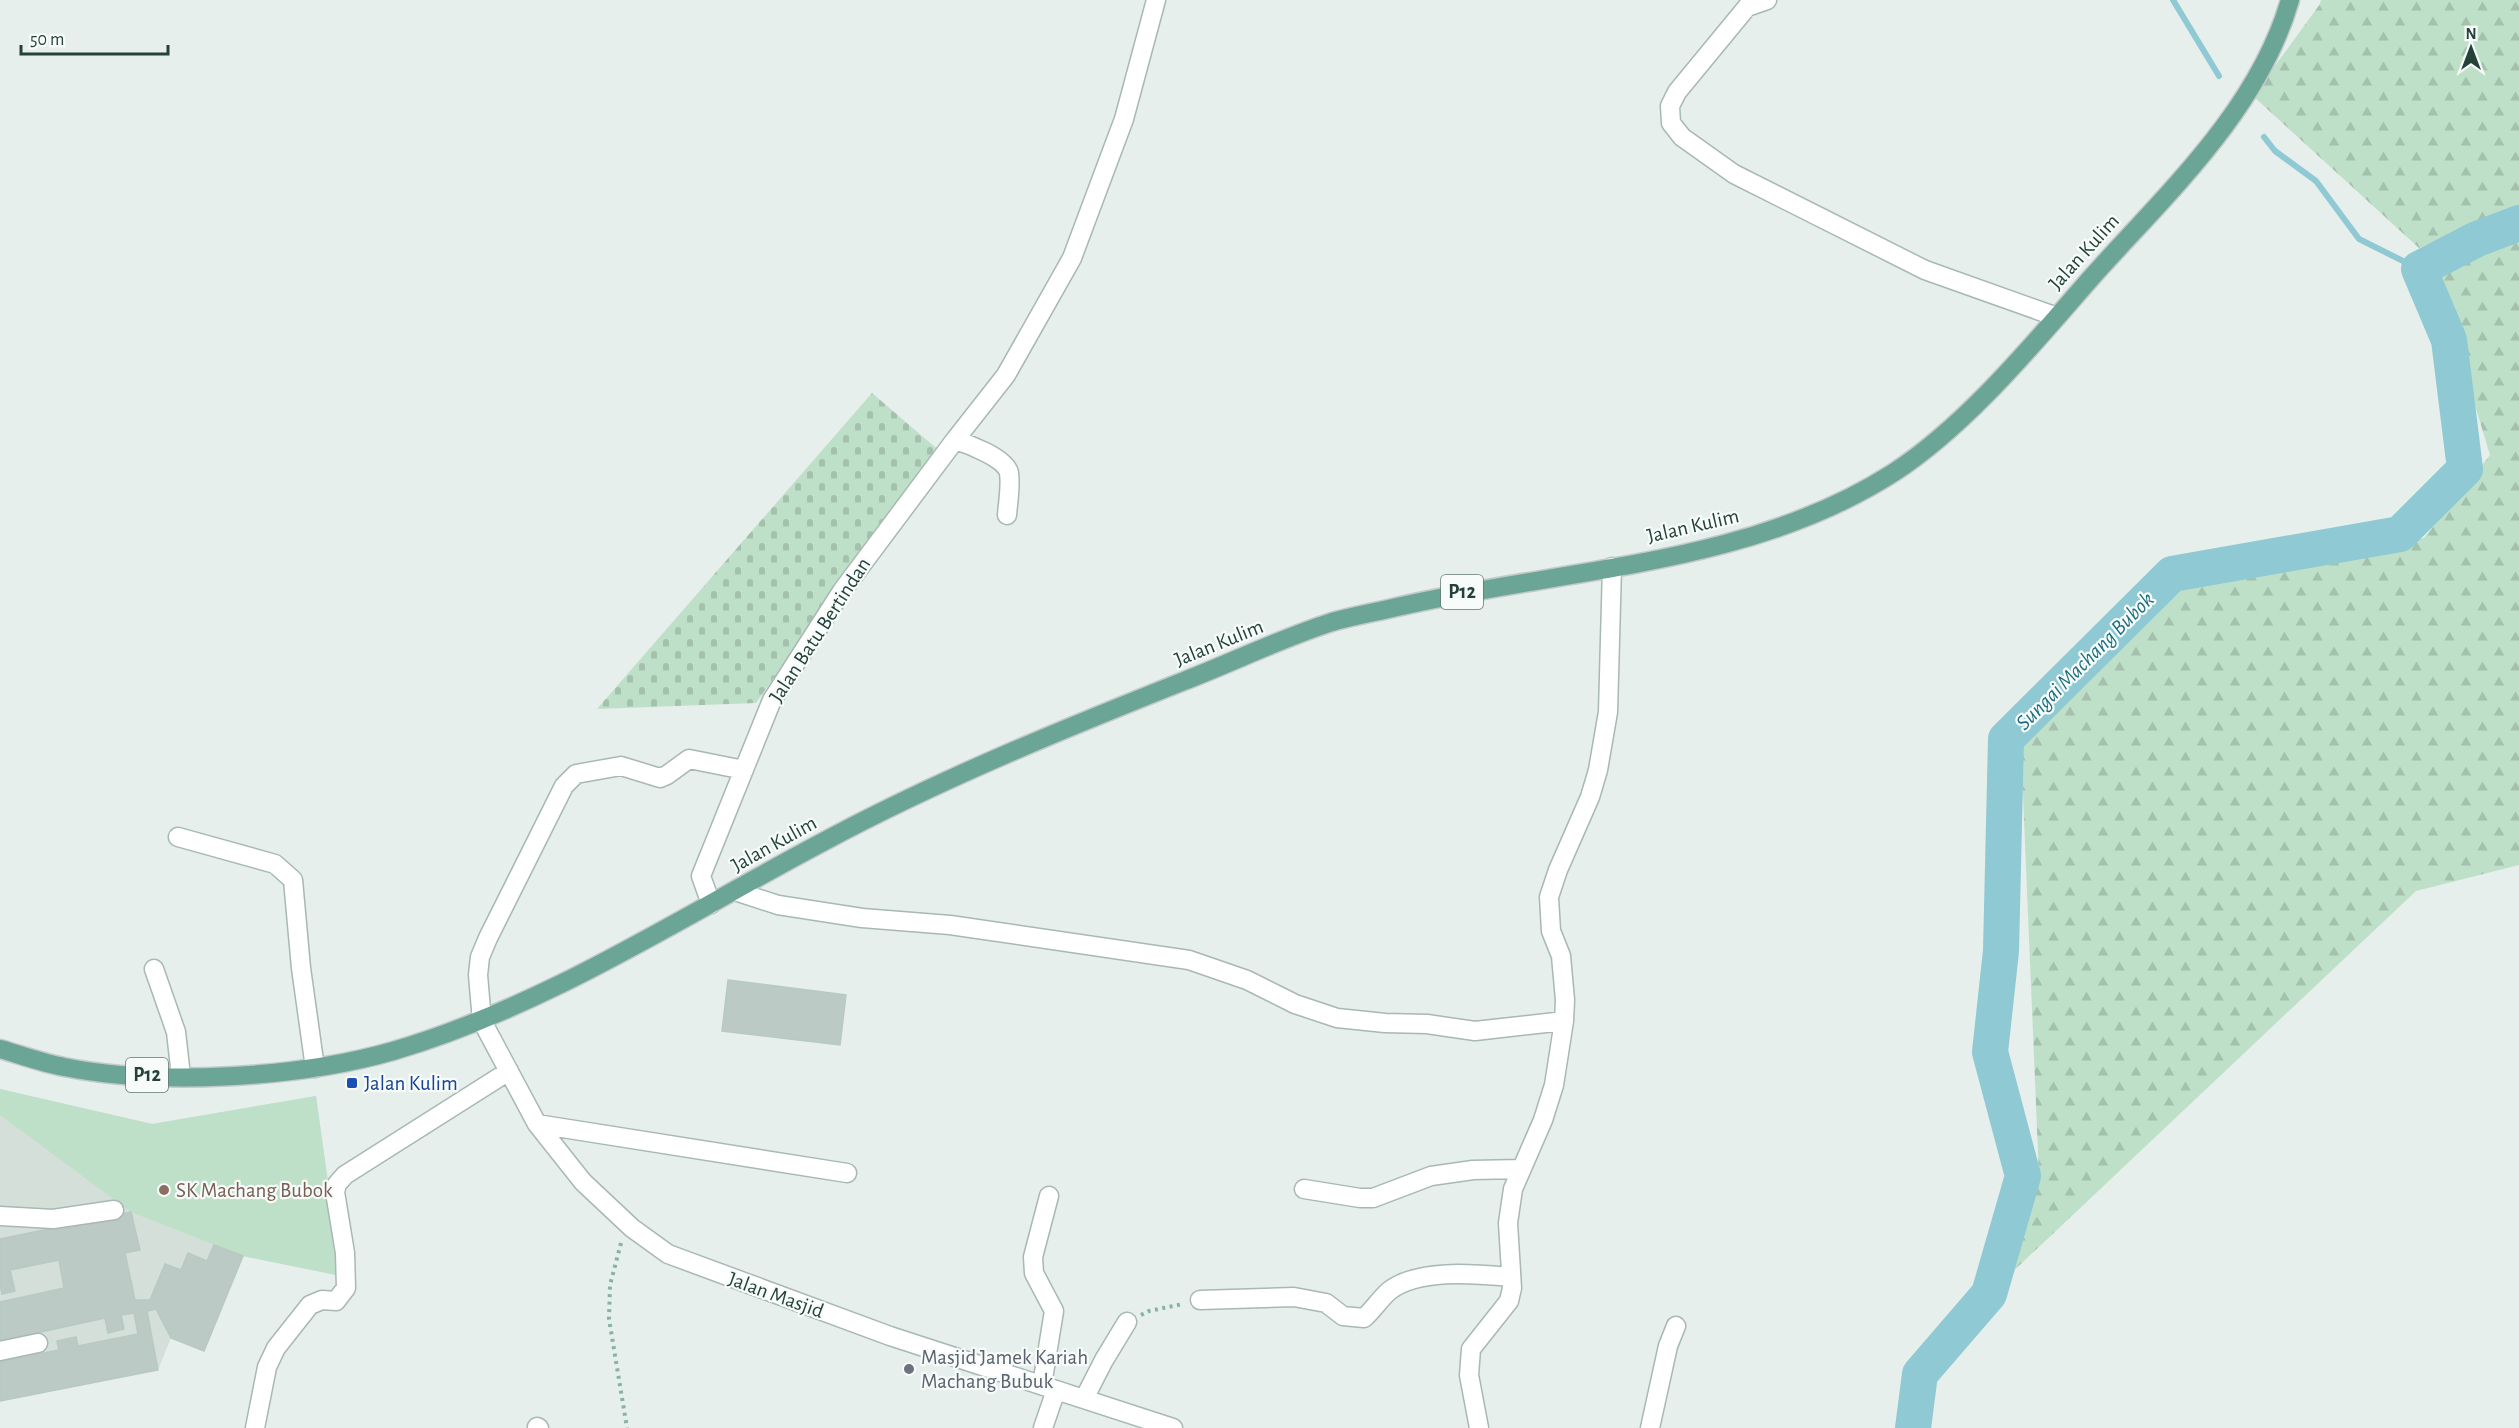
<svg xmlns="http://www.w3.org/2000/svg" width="2519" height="1428" font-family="'Alegreya Sans',sans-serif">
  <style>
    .built { fill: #d4dfda }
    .green { fill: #bfe0c8 }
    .forest { fill: url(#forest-firs) }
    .cemetery { fill: url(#cemetery-stones) }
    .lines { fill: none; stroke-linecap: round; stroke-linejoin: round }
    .stream { stroke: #8ec9d4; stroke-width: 6 }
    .river { stroke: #8ec9d4; stroke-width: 36 }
    .building { fill: #bbcac4; stroke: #b8c9c2; stroke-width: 1.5 }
    .minor-casing { stroke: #a8b8b2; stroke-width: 21 }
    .major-casing { stroke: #c2cac8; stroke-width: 21 }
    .path { stroke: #86b3a5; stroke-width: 4; stroke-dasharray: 3 4.5; stroke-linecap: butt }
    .minor { stroke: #fff; stroke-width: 18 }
    .major { stroke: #6aa596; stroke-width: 18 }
    .transit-dot { fill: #1a4fb4; stroke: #f7fbf9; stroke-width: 2 }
    .education-dot { fill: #8d6e63; stroke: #f7fbf9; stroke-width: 2 }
    .worship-dot { fill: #6b7280; stroke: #f7fbf9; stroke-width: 2 }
    .labels { text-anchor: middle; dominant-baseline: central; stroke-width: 4.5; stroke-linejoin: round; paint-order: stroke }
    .shield { fill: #f7fbf9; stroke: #637a73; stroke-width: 1.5 }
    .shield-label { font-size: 20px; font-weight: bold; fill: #24423a }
    .street-label { font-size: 21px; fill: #24423a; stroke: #f7fbf9 }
    .transit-label { font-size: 21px; fill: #164399; stroke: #f7fbf9; text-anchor: start }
    .education-label { font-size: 21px; fill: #785e54; stroke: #f7fbf9; text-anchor: start }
    .worship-label { font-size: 21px; fill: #5b616d; stroke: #f7fbf9; text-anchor: start }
    .water-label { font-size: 22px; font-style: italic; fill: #1c6f80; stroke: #f7fbf9 }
  </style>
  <defs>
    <pattern id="forest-firs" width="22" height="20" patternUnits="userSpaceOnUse" patternTransform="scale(1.5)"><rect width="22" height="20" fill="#bfe0c8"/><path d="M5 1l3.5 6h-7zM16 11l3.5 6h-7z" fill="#a4c1ad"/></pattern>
    <pattern id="cemetery-stones" width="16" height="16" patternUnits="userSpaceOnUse" patternTransform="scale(1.5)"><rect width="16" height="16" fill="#bfe0c8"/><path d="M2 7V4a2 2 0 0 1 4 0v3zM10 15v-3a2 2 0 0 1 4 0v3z" fill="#a4c1ad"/></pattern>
  </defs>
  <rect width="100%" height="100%" fill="#e6efeb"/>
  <!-- built -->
  <path class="built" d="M0 1089 152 1124 316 1096 341 1276 243 1256 204 1351 171 1338 158 1370 0 1401Z"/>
  <!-- green -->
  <path class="green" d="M0 1089 152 1124 316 1096 341 1276 243 1256 131 1212 0 1115Z"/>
  <!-- forest -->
  <path class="forest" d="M2321 0H2519V207L2419 248 2253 96 2320 4Z
    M2519 238V865L2416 891 1989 1294 2039 1176 2021 748 2178 588 2424 538 2490 455 2435 273Z"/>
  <!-- cemetery -->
  <path class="cemetery" d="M872 393 936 448 756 703 597 709Z"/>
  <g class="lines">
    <!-- stream -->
    <path class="stream" d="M2173 0 2219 76
      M2264 137 2275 151 2316 181 2359 239 2419 269"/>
    <!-- river -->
    <path class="river" d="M1913 1428 1920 1374 1989 1294 2023 1176 1990 1052 2001 951 2006 739 2172 574 2400 534 2465 469 2449 340 2419 269 2477 239 2519 223"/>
  </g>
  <!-- building -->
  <path class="building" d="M728 980 846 995 840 1045 722 1031Z
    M131 1212 140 1250 125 1253 135 1300H150L165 1264 181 1270 188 1253 207 1261 214 1245 243 1256 204 1351 171 1338 156 1309 147 1311 158 1370 0 1401V1362L59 1350 57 1341 76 1337 78 1346 138 1334 134 1313 121 1315 124 1329 108 1333 105 1318 0 1341V1302L64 1288 59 1260 10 1270 15 1291 2 1294 0 1284V1239Z"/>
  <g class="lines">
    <defs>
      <path id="minor" d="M1767 0 1747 7 1677 92 1670 106 1671 123 1682 137 1734 174 1925 270 2057 317
        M955 440C968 444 1006 458 1009 473 1011 486 1008 502 1007 515
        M744 770 689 759 667 775 660 778 621 766 576 774 564 786 488 938 480 957 478 975 482 1021 537 1124 583 1182 632 1228 668 1254 890 1336 1173 1428
        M178 837 275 864 293 880 301 968 315 1068
        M735 891 778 905 862 918 950 925 1189 960 1247 980 1295 1004 1337 1018 1385 1023 1427 1024 1475 1031 1564 1021
        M711 904 701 876 772 700 842 591 955 440 1006 375 1072 258 1124 119 1156 0
        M154 969 176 1032 181 1076
        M537 1124 847 1173
        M1304 1189 1360 1198H1373L1431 1176 1473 1170 1520 1169
        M0 1216 53 1219 114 1210
        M1200 1300 1294 1297 1326 1303 1343 1316 1364 1318C1373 1310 1380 1299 1389 1291 1419 1268 1476 1274 1511 1277
        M0 1351 38 1343
        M1042 1385 1054 1311 1034 1273 1033 1257 1049 1196
        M1084 1399 1104 1360 1127 1322
        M537 1427 539 1428
        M255 1428 267 1367 276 1348 310 1305 322 1300 336 1301 346 1288 345 1253 335 1192 337 1184 345 1175 509 1071
        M1043 1428 1056 1390
        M1479 1428 1469 1375 1471 1349 1509 1301 1512 1288 1508 1223 1513 1189 1543 1120 1554 1085 1564 1021 1565 1000 1561 956 1551 931 1549 897 1558 870 1590 797 1598 770 1608 712 1612 567
        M1650 1428 1668 1346 1676 1326"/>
      <path id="major" d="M0 1049C21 1055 42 1063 64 1067 159 1086 299 1078 393 1051 546 1006 681 917 821 843 938 780 1061 730 1184 681 1233 662 1282 638 1332 622 1353 616 1376 612 1397 607 1563 568 1746 567 1893 473 1966 426 2034 343 2091 278 2166 194 2258 111 2290 0"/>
    </defs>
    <!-- minor casing -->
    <use href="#minor" class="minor-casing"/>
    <!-- major casing -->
    <use href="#major" class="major-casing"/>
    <!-- path -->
    <path class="path" d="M621 1243 610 1285 609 1319 627 1428
      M1141 1315 1149 1311 1183 1304"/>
    <!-- minor -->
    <use href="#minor" class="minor"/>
    <!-- major -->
    <use href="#major" class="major"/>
  </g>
  <!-- markers -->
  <rect class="transit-dot" x="346" y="1077" width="12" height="12" rx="3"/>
  <circle class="education-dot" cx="164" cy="1190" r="6"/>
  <circle class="worship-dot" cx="909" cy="1369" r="6"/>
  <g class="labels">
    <!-- shield labels -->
    <g class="shield">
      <rect x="1441" y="575" width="42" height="34" rx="4.5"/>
      <rect x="126" y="1058" width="42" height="34" rx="4.5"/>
    </g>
    <g class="shield-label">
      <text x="1462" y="592">P12</text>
      <text x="147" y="1075">P12</text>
    </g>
    <!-- street labels -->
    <g class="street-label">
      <text transform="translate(2084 252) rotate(-48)">Jalan Kulim</text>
      <text transform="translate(1693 526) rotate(-13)">Jalan Kulim</text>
      <text transform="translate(820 630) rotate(-57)">Jalan Batu Bertindan</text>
      <text transform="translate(1219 643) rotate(-22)">Jalan Kulim</text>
      <text transform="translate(774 844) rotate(-29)">Jalan Kulim</text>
      <text transform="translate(776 1295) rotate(20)">Jalan Masjid</text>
    </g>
    <!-- transit labels -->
    <g class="transit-label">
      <text x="364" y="1083">Jalan Kulim</text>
    </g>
    <!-- education labels -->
    <g class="education-label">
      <text x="176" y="1190">SK Machang Bubok</text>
    </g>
    <!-- worship labels -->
    <g class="worship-label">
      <text x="921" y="1357">Masjid Jamek Kariah<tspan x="921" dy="24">Machang Bubuk</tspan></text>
    </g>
    <!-- water labels -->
    <g class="water-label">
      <text transform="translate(2085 661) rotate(-45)">Sungai Machang Bubok</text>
    </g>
  </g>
  <!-- north arrow -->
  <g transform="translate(2471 48)" stroke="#f7fbf9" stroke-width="4.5" paint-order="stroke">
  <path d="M0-4.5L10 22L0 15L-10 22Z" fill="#24423a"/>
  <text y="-9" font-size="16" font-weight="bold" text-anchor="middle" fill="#24423a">N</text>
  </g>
  <!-- scale -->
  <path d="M21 45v9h147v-9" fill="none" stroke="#24423a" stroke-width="3"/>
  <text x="30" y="45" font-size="18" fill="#24423a" stroke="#f7fbf9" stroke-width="4.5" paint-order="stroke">50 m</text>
</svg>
